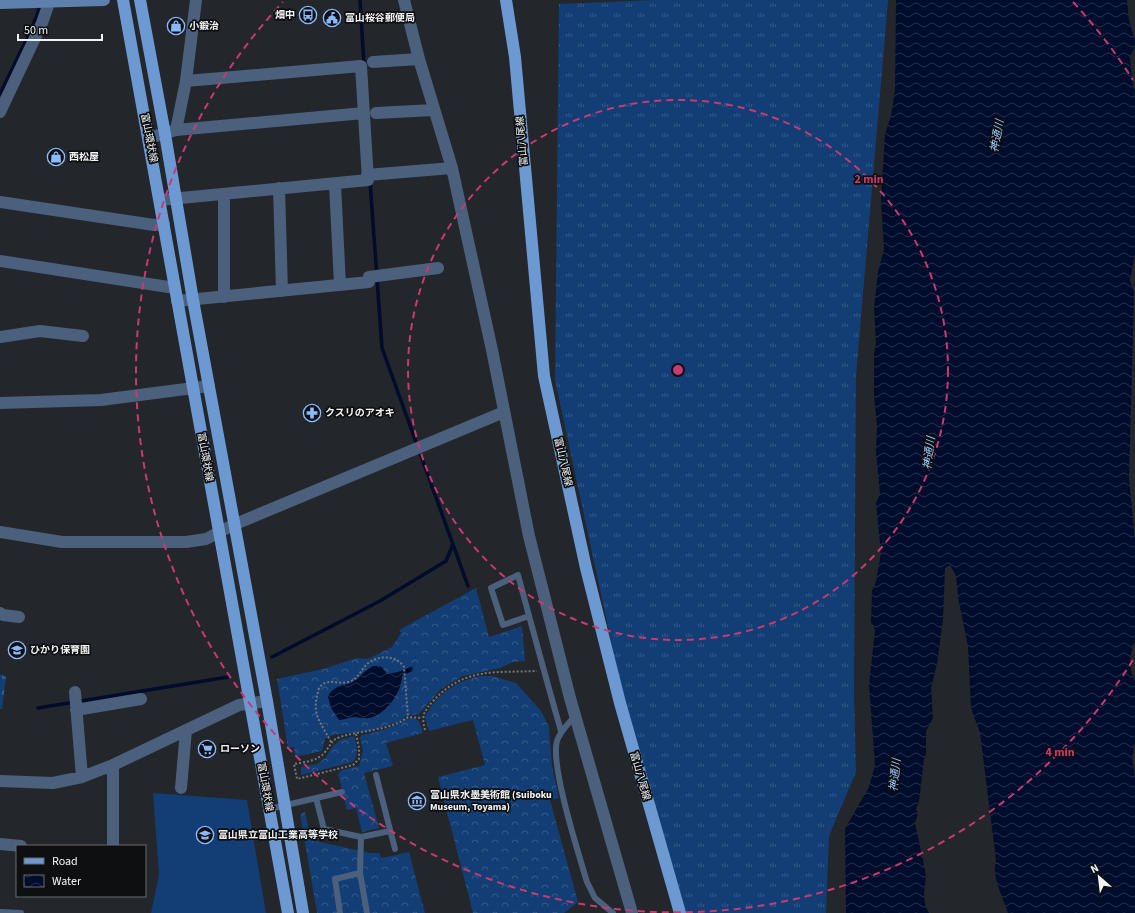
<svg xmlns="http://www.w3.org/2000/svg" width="1135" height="913" font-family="'Source Sans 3','Noto Sans JP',sans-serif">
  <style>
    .grass { fill: url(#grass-tufts) }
    .forest { fill: url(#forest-crowns) }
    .cemetery { fill: url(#cemetery-stones) }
    .pitch { fill: #123e75 }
    .water { fill: url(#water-waves) }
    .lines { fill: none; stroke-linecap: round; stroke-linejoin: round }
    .stream { stroke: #000c2b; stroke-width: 3.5 }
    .path { stroke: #73767a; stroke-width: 2; stroke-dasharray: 2 2; stroke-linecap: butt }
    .lane { stroke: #4b607c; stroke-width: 6 }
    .street { stroke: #4b607c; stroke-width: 12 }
    .secondary { stroke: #5e80ad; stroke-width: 12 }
    .primary { stroke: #6d99d2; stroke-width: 12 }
    .ring { fill: none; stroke: #c93972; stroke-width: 2; stroke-dasharray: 7 5 }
    .labels { text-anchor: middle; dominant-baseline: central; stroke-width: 3.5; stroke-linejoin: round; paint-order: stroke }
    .poi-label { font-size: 10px; font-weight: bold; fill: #f1f4f7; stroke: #0e0f11; text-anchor: start }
    .street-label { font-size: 10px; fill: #f1f4f7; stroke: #0e0f11 }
    .water-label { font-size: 11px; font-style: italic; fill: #9cc4f9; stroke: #0e0f11 }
    .centre { fill: #c93972; stroke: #0e0f11; stroke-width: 2 }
    .ring-label { font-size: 12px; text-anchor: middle; font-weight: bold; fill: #c93972; stroke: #0e0f11; stroke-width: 3.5; stroke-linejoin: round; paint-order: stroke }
  </style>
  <defs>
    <pattern id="grass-tufts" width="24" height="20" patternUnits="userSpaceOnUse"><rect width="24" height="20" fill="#123e75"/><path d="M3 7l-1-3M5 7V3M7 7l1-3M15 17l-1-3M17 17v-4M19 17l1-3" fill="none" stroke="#355a89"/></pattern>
    <pattern id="forest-crowns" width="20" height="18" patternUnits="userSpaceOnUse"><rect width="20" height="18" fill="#123e75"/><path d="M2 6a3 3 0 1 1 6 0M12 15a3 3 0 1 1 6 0" fill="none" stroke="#355a89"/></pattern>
    <pattern id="cemetery-stones" width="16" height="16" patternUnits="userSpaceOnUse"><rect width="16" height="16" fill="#123e75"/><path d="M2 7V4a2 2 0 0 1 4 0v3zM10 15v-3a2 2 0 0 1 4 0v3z" fill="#355a89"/></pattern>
    <pattern id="water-waves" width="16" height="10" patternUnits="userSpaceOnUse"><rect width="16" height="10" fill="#000c2b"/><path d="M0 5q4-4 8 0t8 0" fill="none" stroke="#26304a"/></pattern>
  </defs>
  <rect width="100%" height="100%" fill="#23262b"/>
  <!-- grass -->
  <path class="grass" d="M655 0H888L856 376 854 692 856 772 829 836 826 913H686L622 692 555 380 559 4Z"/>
  <!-- forest -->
  <path class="forest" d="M476 588 489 637 522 626 525 661 513 662 500 668 463 676 441 689 419 714 406 716 400 721 370 731 332 735 325 739 322 751 295 757 294 747 288 748 277 679 323 669 357 658 368 659 392 647 401 633 399 630Z
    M480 676H492L516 683 541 711 549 727 552 767 559 798 550 800 578 902 564 913H473L438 777 485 765 473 720 429 731 425 717C436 695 456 681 480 676Z
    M407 718C419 716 420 723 423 733L386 743 393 766 364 773 379 828 362 832 356 808 347 810 338 774 342 770 359 766 363 750 360 738 361 735C376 733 395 727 407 718Z
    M354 736C357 745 359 755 353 762L301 775V767L317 764 325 758 333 746 340 740Z
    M305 812 311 840 370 853H379L382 858 409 852 425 913H317L300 814Z"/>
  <!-- cemetery -->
  <path class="cemetery" d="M0 674 6 677 2 709H0Z"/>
  <!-- pitch -->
  <path class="pitch" d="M153 793 247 800 266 913H151L159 875Z"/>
  <!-- water -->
  <path class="water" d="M896 0H1127L1129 20 1135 41V47L1130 56 1132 80 1135 92V254L1130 280 1134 293 1129 479 1135 539V641C1129 653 1128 669 1135 681V741L1132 758 1135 775V913H1008C1003 896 991 877 996 860L980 733 971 708 968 646 959 603 956 576 950 565 945 568 943 619 937 664 931 688 933 718 926 731V754L924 758 919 802 916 809 918 814 915 823C916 827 926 873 926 876 925 890 921 900 929 913H846L845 829 869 787 875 765 869 685 875 630 871 622 872 591 876 582 881 553 876 503 880 494 876 452 877 425 874 396V354L876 343 874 307 878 272 884 249 881 201 885 134 891 116 895 90Z
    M373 666H381L387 674 398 672 413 666 412 671 402 676C402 692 386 714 370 718 364 719 359 717 354 717 349 717 345 720 339 720L331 708 328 696C338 682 343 688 354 681 362 676 363 671 373 666Z"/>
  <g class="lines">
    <!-- stream -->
    <path class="stream" d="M360 0 364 65
      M0 94 32 28 41 4
      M370 181 382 348 468 586
      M272 657 380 601 446 561 453 544
      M38 708 228 677"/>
    <!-- path -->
    <path class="path" d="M425 730C421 715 424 711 434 700 465 667 495 673 537 671
      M356 734 359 748V759L353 765 297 779 294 764C305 762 318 761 325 752 331 745 331 740 340 737 362 730 389 731 408 717L422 718
      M331 742C319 719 311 715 319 688 327 677 338 685 348 682 358 680 360 671 366 665 376 655 396 654 404 667L408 717"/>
    <!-- lane -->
    <path class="lane" d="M529 616 503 625 491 588 518 575C532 627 546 679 561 731
      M575 716C568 724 560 731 557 741 550 765 579 855 587 882L595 898 613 913
      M376 775 395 849
      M316 798 324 829 361 837 360 873 367 913
      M269 809 342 792
      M361 837 390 831
      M0 912 21 913
      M340 913 335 879 360 873"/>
    <!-- street -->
    <path class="street" d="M404 0 419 59 452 168 492 350 529 536 570 698 632 913
      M373 62 419 59
      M0 112 42 23 50 0
      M376 113 434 110
      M176 130 186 81 196 0
      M149 138 176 130 364 113
      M367 175 452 168
      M335 184 340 285
      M279 188 282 291
      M224 194V297
      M160 200 368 180 361 66 186 81
      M0 202 154 225 164 224
      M0 261 175 288
      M177 301 369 282V277L438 268
      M0 337 40 331 83 336
      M0 403 101 400 209 386
      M0 532 62 542H186L206 539 233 525 504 412
      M0 613 3 615 19 617
      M75 692 82 777
      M76 710 141 699
      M0 781 53 783 82 777 113 765 239 705 267 701
      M181 788 186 730
      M0 844 21 846
      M113 846V765"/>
    <!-- secondary -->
    <path class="secondary" d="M0 3 104 0"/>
    <!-- primary -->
    <path class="primary" d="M123 0 288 913
      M140 0 165 134 193 300 267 701 303 913
      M506 0 515 57 544 376 586 568 620 703 680 913"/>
  </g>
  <!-- distance rings -->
  <g class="ring">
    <circle cx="678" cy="370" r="270"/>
    <path d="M1133 660A540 540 0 1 1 283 2M1073 2A540 540 0 0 1 1133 80"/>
  </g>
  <!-- icons -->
  <defs>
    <symbol id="bus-ring" viewBox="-11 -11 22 22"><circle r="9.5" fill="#0e0f11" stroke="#89bafc" stroke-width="1.5"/><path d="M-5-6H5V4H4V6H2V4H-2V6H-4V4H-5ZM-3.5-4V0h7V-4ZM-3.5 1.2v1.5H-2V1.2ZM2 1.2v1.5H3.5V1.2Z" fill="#89bafc"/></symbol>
    <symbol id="civic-ring" viewBox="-11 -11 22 22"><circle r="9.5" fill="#0e0f11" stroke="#89bafc" stroke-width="1.5"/><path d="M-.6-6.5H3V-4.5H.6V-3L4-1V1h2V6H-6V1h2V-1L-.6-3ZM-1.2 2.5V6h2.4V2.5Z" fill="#89bafc"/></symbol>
    <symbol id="shop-ring" viewBox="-11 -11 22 22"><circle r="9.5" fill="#0e0f11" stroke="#89bafc" stroke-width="1.5"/><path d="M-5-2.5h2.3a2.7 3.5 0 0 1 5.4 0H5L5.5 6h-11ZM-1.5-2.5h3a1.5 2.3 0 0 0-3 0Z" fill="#89bafc"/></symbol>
    <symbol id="pharmacy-ring" viewBox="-11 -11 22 22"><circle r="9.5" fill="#0e0f11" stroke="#89bafc" stroke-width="1.5"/><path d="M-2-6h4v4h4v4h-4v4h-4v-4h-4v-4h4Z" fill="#89bafc"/></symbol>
    <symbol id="school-ring" viewBox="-11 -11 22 22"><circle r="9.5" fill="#0e0f11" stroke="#89bafc" stroke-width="1.5"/><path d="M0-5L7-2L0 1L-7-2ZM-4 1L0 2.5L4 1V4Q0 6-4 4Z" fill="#89bafc"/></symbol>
    <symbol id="supermarket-ring" viewBox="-11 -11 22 22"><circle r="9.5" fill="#0e0f11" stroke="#89bafc" stroke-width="1.5"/><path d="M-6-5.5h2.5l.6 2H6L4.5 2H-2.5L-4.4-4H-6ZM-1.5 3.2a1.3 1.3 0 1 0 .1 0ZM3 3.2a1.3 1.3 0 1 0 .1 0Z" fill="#89bafc"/></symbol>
    <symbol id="museum-ring" viewBox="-11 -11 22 22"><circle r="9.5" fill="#0e0f11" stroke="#89bafc" stroke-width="1.5"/><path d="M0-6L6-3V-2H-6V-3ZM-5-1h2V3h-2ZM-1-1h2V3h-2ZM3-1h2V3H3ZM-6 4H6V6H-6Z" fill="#89bafc"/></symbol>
  </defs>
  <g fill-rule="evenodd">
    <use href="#bus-ring" x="298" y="5" width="20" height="20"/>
    <use href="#civic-ring" x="322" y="8" width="20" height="20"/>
    <use href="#shop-ring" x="166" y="16" width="20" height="20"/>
    <use href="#shop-ring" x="46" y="147" width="20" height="20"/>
    <use href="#pharmacy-ring" x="302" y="403" width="20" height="20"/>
    <use href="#school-ring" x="7" y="640" width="20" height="20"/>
    <use href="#supermarket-ring" x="197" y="739" width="20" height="20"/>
    <use href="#museum-ring" x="407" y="791" width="20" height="20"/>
    <use href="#school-ring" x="195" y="825" width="20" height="20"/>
  </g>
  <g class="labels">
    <!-- poi labels -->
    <g class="poi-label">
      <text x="295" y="15" text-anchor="end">畑中</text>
      <text x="345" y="18">富山桜谷郵便局</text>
      <text x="189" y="26">小鍛治</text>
      <text x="69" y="157">西松屋</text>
      <text x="325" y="413">クスリのアオキ</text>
      <text x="30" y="650">ひかり保育園</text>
      <text x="220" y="749">ローソン</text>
      <text x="430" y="795">富山県水墨美術館 (Suiboku<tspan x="430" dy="12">Museum, Toyama)</tspan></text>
      <text x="218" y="835">富山県立富山工業高等学校</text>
    </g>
    <!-- street labels -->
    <g class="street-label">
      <text transform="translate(149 138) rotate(79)">富山環状線</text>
      <text transform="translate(522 141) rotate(-95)">富山八尾線</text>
      <text transform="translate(205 457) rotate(80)">富山環状線</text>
      <text transform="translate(563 462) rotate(77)">富山八尾線</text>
      <text transform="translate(640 776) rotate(74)">富山八尾線</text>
      <text transform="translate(265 787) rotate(80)">富山環状線</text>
    </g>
    <!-- water labels -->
    <g class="water-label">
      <text transform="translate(997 136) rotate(-80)">神通川</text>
      <text transform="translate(929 453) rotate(-83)">神通川</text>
      <text transform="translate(895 775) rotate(-84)">神通川</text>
    </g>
  </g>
  <circle cx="678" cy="370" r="6" class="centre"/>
  <g class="ring-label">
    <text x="869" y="183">2 min</text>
    <text x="1060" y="756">4 min</text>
  </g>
  <!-- legend -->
  <rect x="16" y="845" width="130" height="52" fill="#0e0f11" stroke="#696b6d"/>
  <rect x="24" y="858" width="20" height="6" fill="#6d99d2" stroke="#696b6d"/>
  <text x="52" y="865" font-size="12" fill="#f1f4f7">Road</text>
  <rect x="24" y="875" width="20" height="12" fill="url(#water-waves)" stroke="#696b6d"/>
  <text x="52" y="885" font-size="12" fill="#f1f4f7">Water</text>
  <!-- north arrow -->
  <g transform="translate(1099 877) rotate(332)" stroke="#0e0f11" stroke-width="3" paint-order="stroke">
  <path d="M0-3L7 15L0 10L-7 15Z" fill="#f1f4f7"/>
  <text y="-6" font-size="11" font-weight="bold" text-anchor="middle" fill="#f1f4f7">N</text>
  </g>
  <!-- scale -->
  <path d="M18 34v6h84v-6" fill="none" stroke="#f1f4f7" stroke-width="2"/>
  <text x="24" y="34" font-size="12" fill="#f1f4f7" stroke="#0e0f11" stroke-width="3" paint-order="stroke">50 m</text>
</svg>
